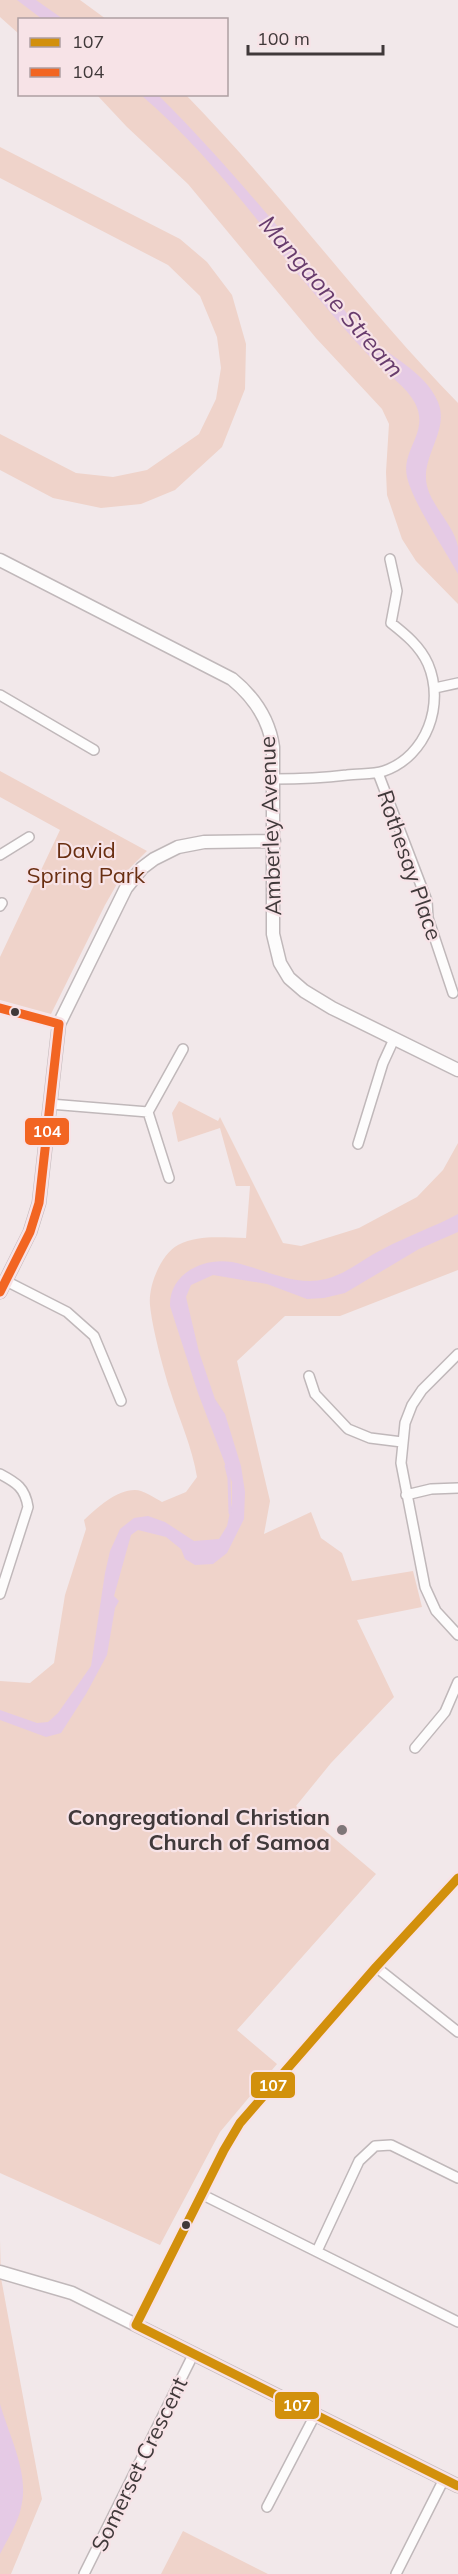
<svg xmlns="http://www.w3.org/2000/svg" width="458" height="2574" font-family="Mulish,sans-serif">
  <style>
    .green { fill: #efd3ca }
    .water { fill: #e5cae5 }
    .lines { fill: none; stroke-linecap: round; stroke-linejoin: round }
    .stream { stroke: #e5cae5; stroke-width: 3 }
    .minor-casing { stroke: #c0b8ba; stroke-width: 12 }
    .tertiary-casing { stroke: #c0b8ba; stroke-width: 15 }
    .minor { stroke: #fdfcfc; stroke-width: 9 }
    .tertiary { stroke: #fdfcfc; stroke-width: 12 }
    .bus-1-casing { stroke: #f7e3e7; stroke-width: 14 }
    .bus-2-casing { stroke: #f7e3e7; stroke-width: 14 }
    .bus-1 { stroke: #d2900c; stroke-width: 9 }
    .bus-2 { stroke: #f26522; stroke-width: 9 }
    .bus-dot { fill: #40393a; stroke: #f7e3e7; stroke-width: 2 }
    .poi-dot { fill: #7e7678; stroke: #f7e3e7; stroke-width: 2 }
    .labels { text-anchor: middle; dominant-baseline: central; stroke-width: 4.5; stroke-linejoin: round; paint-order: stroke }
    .street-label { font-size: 22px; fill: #40393a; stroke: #f7e3e7 }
    .park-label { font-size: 22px; fill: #692e11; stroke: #f7e3e7 }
    .poi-label { font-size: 22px; font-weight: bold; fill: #40393a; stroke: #f7e3e7; text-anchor: end }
    .water-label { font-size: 24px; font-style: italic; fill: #683c6d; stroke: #f7e3e7 }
    .line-badge { stroke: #f7e3e7; stroke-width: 2 }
    .badge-label { font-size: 16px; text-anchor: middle; font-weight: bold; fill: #fff }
  </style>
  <rect width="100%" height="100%" fill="#f2e8ea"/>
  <!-- green -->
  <path class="green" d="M0 0H80L106 19 20 20 19 34 0 17Z
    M97 95H186C282 193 362 305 458 403V604L416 561 402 539 387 495 386 472 389 424 382 409 316 338 188 184 127 127Z
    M0 147 180 239 207 262 232 295 246 344 245 389 222 447 175 490 141 504 101 508 53 498 0 470V434L76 473 113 477 147 470 199 434 216 399 221 368 217 337 200 296 168 265 0 178Z
    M0 771 147 851 121 877 105 905 51 1014 0 1000V957L60 830 0 797Z
    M179 1101 218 1121 220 1117 283 1243 301 1246 359 1228 417 1197 443 1170 458 1143V1270L340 1316H285L237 1361 270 1501 264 1534 311 1512 321 1538 342 1553 352 1581 413 1571 422 1607 357 1620 394 1697 331 1763 296 1806 376 1874 237 2030 277 2064 220 2132 160 2245 0 2173V1681L30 1683 54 1663 65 1595 86 1529 84 1520C97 1508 116 1490 135 1490 143 1490 155 1498 162 1502L186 1492 197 1477C192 1446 179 1419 170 1390 163 1368 152 1327 150 1305 148 1286 161 1254 178 1245 200 1234 223 1238 246 1238L250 1186H236L220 1128 178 1142 172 1113Z
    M0 2240 1 2278 42 2499 11 2574H0Z
    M183 2531 268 2574H161Z"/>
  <!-- water -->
  <path class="water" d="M17 0H36L63 19H42Z
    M141 95H158C221 157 276 225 333 292 338 298 340 305 345 311 350 318 357 325 363 331 386 356 424 369 438 402 450 431 420 457 427 486 432 507 454 525 458 547 458 555 458 565 458 574 445 550 412 501 407 477 401 449 430 432 415 403 406 386 388 375 374 361 347 333 322 302 296 272 284 259 275 242 264 228 226 181 187 134 141 95Z
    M458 1214V1232L419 1249 345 1293 324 1298 307 1299 267 1284 213 1275 191 1285 186 1297 199 1352 215 1399 225 1414 241 1466 245 1492 244 1519 227 1553 213 1564 195 1565 185 1559 181 1549 166 1537 138 1530 131 1535 114 1596 119 1601 115 1608 107 1655 86 1694 61 1733 46 1737 0 1720V1710L37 1723 48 1722 58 1713 91 1666 105 1573 110 1551 120 1529 134 1518 148 1516 165 1522 194 1541 219 1539 227 1526 232 1503V1482L198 1393 170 1306C169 1274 203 1257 232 1262 263 1268 293 1287 326 1279 348 1273 363 1259 383 1249 407 1236 434 1227 458 1214Z
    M0 2404C9 2435 28 2471 22 2503 19 2522 8 2538 0 2554Z"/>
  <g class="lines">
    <!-- stream -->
    <path class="stream" d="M226 1466 229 1478 230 1513"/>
    <defs>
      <path id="minor" d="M435 688 458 683
        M0 695 94 750
        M378 773 427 901 428 918 453 993
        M274 779C299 779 323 778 347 775 359 773 372 775 384 771 427 756 445 704 428 664 420 646 405 634 391 623L397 591 390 559
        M0 855 29 837
        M0 906 2 903
        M0 1008 59 1024
        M50 1104 148 1112
        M358 1144 383 1063 394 1039
        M169 1178 148 1112 183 1049
        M6 1281 67 1312 94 1336 121 1401
        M458 1354 422 1390 412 1405 405 1423 401 1463 425 1587 436 1611 458 1635
        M309 1376 315 1394 348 1429 370 1438 402 1442
        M0 1474C17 1483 25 1488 28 1507L0 1594
        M406 1495 431 1489 458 1488
        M415 1748 445 1712 458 1682
        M376 1967 458 2032
        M201 2194 458 2322
        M317 2251 359 2161 375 2146 391 2145 458 2178
        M136 2325 224 2150 240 2123 376 1967 458 1878
        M267 2507 315 2415
        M84 2574 194 2353
        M396 2574 444 2479"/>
      <path id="tertiary" d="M0 560 232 679C254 697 269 719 273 747V934L280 963 289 978 304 991 332 1008 458 1070
        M0 1292 30 1232 39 1203 59 1024 126 888 142 868 154 859 178 847 204 842 274 841
        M0 2272 72 2293 458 2486"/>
    </defs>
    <!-- minor casing -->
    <use href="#minor" class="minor-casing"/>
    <!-- tertiary casing -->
    <use href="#tertiary" class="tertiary-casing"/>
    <!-- minor -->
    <use href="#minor" class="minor"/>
    <!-- tertiary -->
    <use href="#tertiary" class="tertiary"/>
    <defs>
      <path id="bus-1" d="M136 2325 224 2150 240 2123 376 1967 458 1878
        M136 2325 458 2486"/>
      <path id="bus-2" d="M0 1008 59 1024 39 1203 30 1232 0 1292"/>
    </defs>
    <!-- bus-1 casing -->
    <use href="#bus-1" class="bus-1-casing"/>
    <!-- bus-2 casing -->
    <use href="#bus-2" class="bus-2-casing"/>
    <!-- bus-1 -->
    <use href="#bus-1" class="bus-1"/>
    <!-- bus-2 -->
    <use href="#bus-2" class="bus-2"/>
  </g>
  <!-- markers -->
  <g class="bus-dot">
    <circle cx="15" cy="1012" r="5"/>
    <circle cx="186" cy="2225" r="5"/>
  </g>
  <circle class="poi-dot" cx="342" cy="1830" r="6"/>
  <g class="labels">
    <!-- street labels -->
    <g class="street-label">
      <text transform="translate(270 826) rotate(-92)">Amberley Avenue</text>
      <text transform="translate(410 865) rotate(71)">Rothesay Place</text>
      <text transform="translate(139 2464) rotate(-64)">Somerset Crescent</text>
    </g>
    <!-- park labels -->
    <g class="park-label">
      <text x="86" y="850">David<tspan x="86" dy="25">Spring Park</tspan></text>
    </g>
    <!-- poi labels -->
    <g class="poi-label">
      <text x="330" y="1817">Congregational Christian<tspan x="330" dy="25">Church of Samoa</tspan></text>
    </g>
    <!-- water labels -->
    <g class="water-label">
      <text transform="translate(332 296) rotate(49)">Mangaone Stream</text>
    </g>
  </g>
  <g class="line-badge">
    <rect x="24" y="1117" width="46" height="29" rx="6" fill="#f26522"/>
    <rect x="250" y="2071" width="46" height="28" rx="6" fill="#d2900c"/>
    <rect x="274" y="2391" width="46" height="29" rx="6" fill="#d2900c"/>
  </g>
  <g class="badge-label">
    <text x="47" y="1137">104</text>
    <text x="273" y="2091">107</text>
    <text x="297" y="2411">107</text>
  </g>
  <!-- legend -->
  <rect x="18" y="18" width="210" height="78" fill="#f7e3e7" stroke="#ae9fa2" stroke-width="1.5"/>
  <rect x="30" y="38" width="30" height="9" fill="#d2900c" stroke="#ae9fa2" stroke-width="1.5"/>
  <text x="72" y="48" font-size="18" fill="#40393a">107</text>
  <rect x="30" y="68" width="30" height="9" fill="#f26522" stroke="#ae9fa2" stroke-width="1.5"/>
  <text x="72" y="78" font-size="18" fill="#40393a">104</text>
  <!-- scale -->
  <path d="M248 45v9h135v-9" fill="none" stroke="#40393a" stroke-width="3"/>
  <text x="257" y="45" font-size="18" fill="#40393a" stroke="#f7e3e7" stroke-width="4.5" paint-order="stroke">100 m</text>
</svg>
